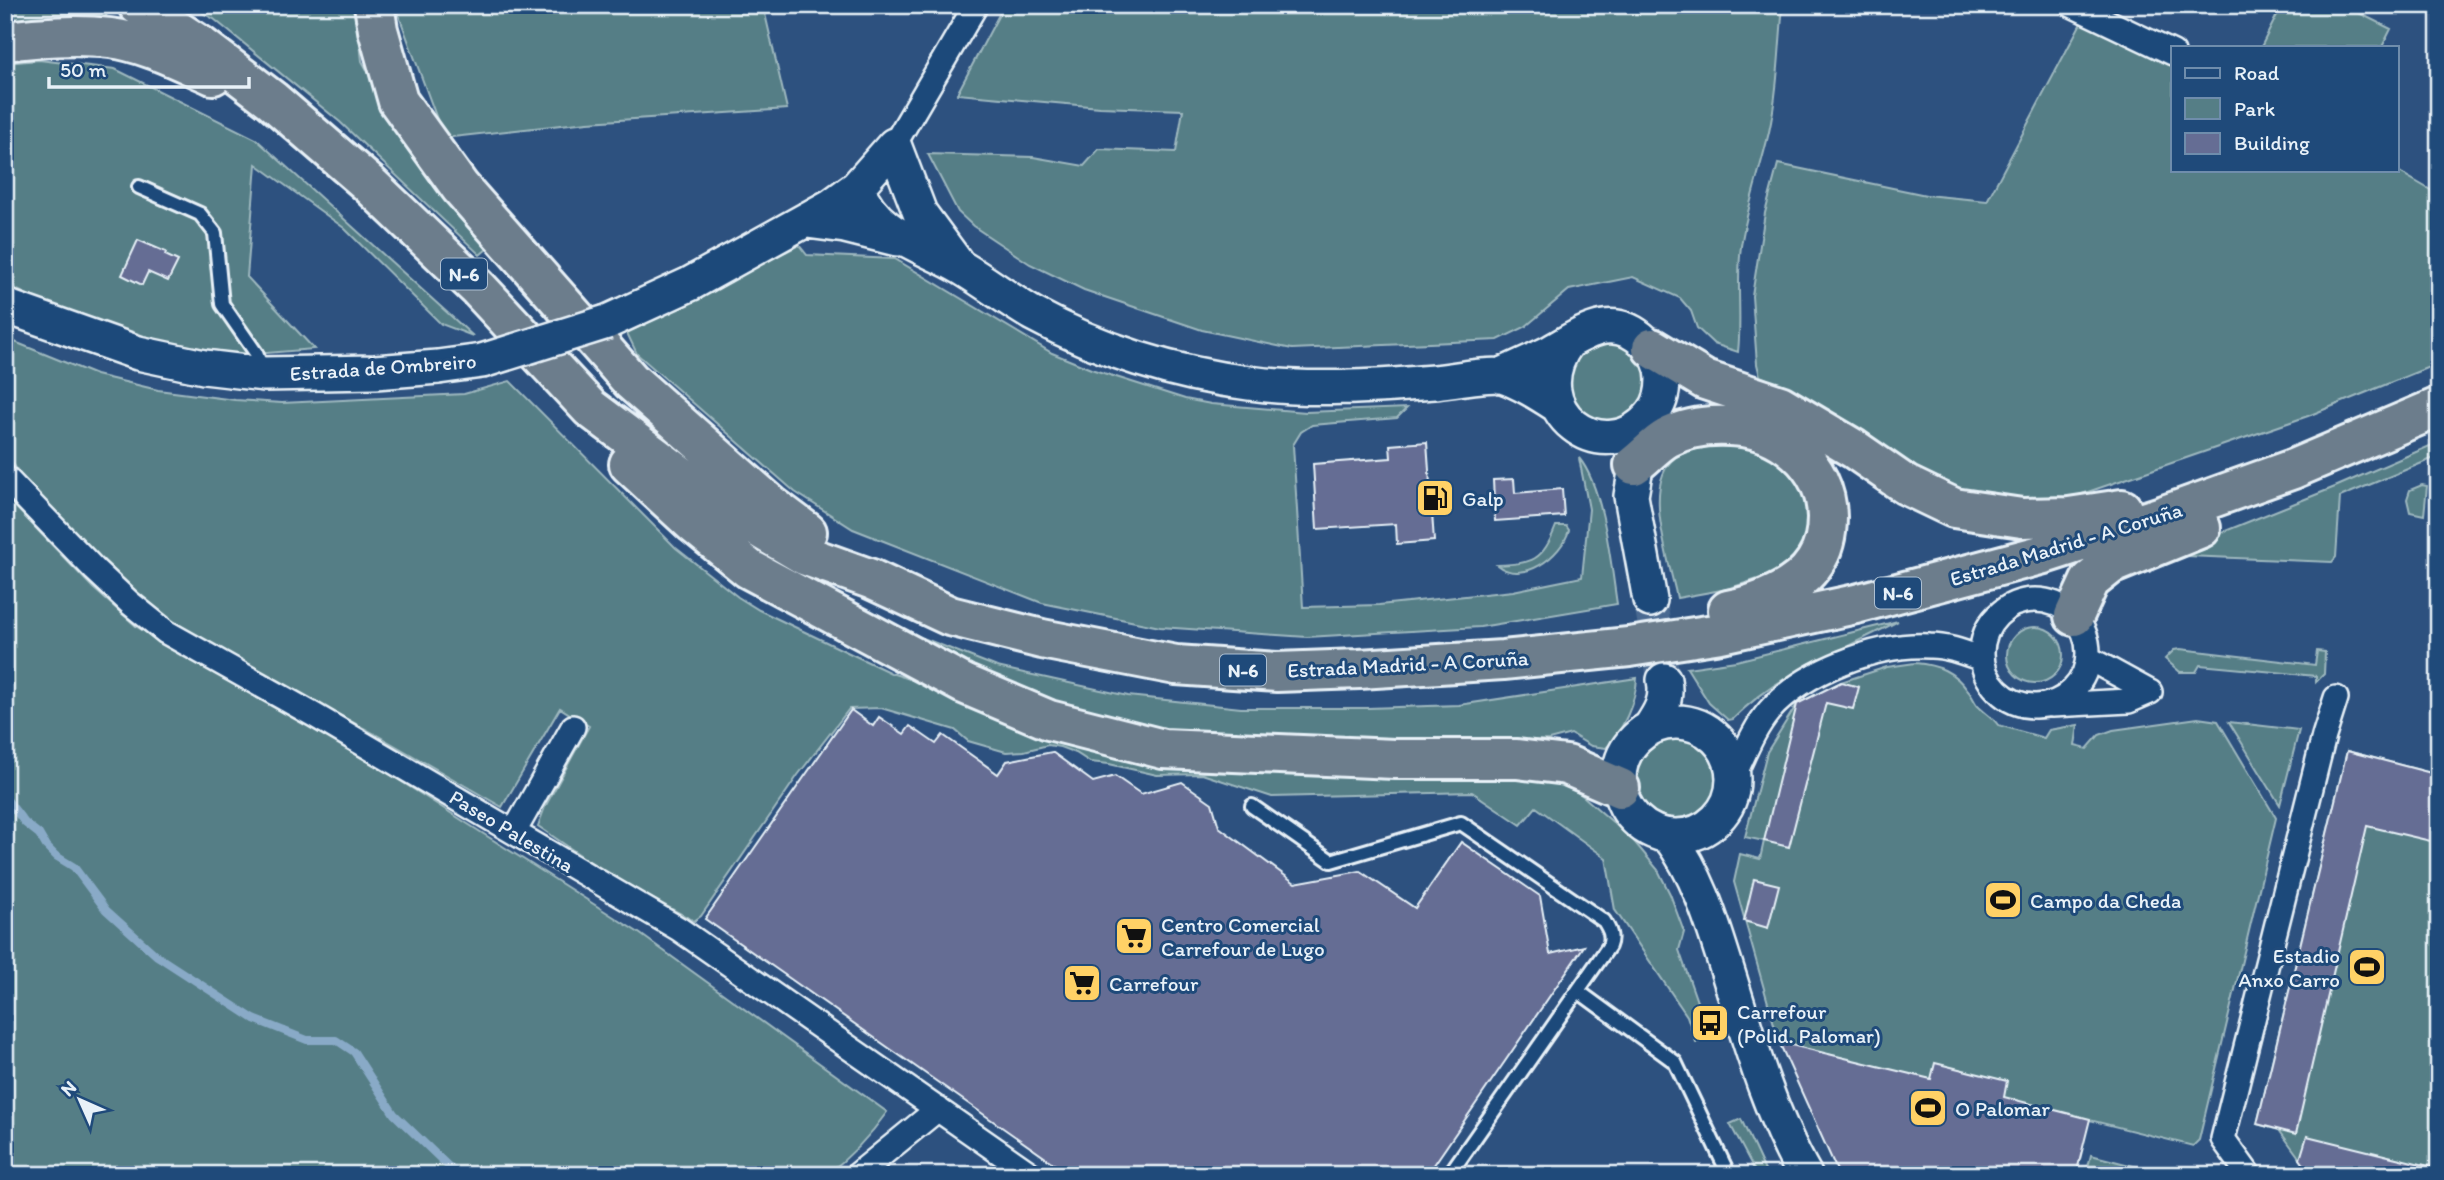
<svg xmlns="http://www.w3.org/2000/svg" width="2444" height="1180" font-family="Itim,sans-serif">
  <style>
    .green { fill: #557e86; stroke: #9eb8bf; stroke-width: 2 }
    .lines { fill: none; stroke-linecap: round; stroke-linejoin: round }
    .stream { stroke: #89aac7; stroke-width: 8 }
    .building { fill: #656d94; stroke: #e8f1f8; stroke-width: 2 }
    .secondary-tunnel { stroke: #496991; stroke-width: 33; stroke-dasharray: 33 17; stroke-linecap: butt }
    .lane-casing { stroke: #e8f1f8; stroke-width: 18 }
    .street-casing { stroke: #e8f1f8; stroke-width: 28 }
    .secondary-casing { stroke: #e8f1f8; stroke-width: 38 }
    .highway-casing { stroke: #e8f1f8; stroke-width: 44 }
    .lane { stroke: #1f4a7a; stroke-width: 12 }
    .street { stroke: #1f4a7a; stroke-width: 23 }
    .secondary { stroke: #1f4a7a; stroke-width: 33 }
    .highway { stroke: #6c7d8c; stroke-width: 38 }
    .secondary-bridge-casing { stroke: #e8f1f8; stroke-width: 38; stroke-linecap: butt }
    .secondary-bridge { stroke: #1f4a7a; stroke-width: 33 }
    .labels { text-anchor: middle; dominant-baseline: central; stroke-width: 6; stroke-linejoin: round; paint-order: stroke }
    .shield { fill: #1f4a7a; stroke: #acbfd2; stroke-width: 2 }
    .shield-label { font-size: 19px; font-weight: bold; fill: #e8f1f8 }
    .street-label { font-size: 21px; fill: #e8f1f8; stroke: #1f4a7a }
    .poi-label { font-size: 21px; fill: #e8f1f8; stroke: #1f4a7a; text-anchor: start }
  </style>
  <rect width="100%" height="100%" fill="#2d517f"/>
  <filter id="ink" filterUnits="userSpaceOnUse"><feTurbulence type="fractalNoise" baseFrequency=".0143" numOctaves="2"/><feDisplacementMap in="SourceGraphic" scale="14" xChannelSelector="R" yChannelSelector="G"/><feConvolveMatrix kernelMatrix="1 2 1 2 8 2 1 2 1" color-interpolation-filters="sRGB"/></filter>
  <g filter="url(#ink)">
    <!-- green -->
    <path class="green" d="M5 5H96L108 12 103 21 5 26Z
      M188 5H356L362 61 410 147 488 248 480 255 340 122 214 19Z
      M395 5H763L787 109 588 122 444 138Z
      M1004 5H1783C1779 47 1778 91 1769 132 1760 171 1747 207 1741 246 1736 282 1742 317 1738 352L1714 344 1697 328 1691 311 1680 298 1633 277 1569 290 1525 327 1498 340 1292 349 1202 330 1084 290 1030 264 973 226 958 212 928 154 1033 157 1084 166 1099 149 1176 152 1183 110 1100 107 957 94Z
      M2282 5H2343L2391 29 2382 47H2261Z
      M2081 23 2173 66V170H2396L2439 195V363L2308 416 2053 504 1937 488 1790 389 1760 376 1757 364 1752 296 1765 213 1778 164 1926 195 1987 201Z
      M39 60 115 69 256 139 473 336 441 324 344 228 256 164 247 277 314 349 243 355 136 337 42 302 5 284V63Z
      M799 245 807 255 895 259 1052 353 1091 369 1185 399 1211 404 1306 412 1407 408 1397 418 1312 425 1301 432 1293 445 1303 607 1379 605 1513 591 1582 577 1589 509 1579 458C1604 488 1611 565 1617 604L1480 627 1307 637 1160 627 1042 603 853 529 795 492 637 354 627 333Z
      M1604 337 1644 356 1649 392 1634 414 1608 422 1595 420 1583 413 1568 391 1574 354Z
      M5 338 96 375 158 390 235 400 282 403 464 394 510 381 676 548 738 597 759 610 891 673 935 687 1010 719 1536 773 1537 780 1569 787 1583 796 1632 839 1658 870 1670 894 1684 932 1679 950 1710 1039 1696 1042 1687 1016 1615 910 1606 858 1536 807 1521 825 1472 792 1272 797 1202 774 1157 775 1109 764 1090 762 1076 753 1060 747 1048 745 1024 751 1006 752 968 741 955 730 881 708 849 709 798 775 701 916 694 921 612 877 538 826 545 807 589 726 560 708 502 807 375 734 224 653 173 622 119 582 32 493 5 451Z
      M2439 442V456L2340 497 2336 557 2332 562 2187 556 2188 546 2335 487Z
      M1733 444 1769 451 1801 478 1810 511 1806 541 1789 566 1764 577 1727 589 1677 598C1670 563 1641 483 1675 458 1691 447 1714 447 1733 444Z
      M2422 485 2427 486 2424 515 2410 512 2407 499 2410 490Z
      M5 496 93 588 137 627 366 759 639 933 887 1112C870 1136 850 1157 826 1175H5Z
      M1556 526H1566L1569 530C1562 556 1522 586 1497 565 1533 563 1542 562 1556 526Z
      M836 604 997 667 1128 696 1241 708H1367L1459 705 1637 678C1636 702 1622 732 1606 748L1591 746 1571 734 1549 740 1345 746 1213 737 1105 721 1047 704Z
      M1898 621C1839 653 1782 670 1733 719L1728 720 1709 703 1687 668 1736 661Z
      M2007 655a28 28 0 1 1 56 0a28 28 0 1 1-56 0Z
      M2180 649 2315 665 2317 651 2325 652 2324 674 2316 682V676L2200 665 2196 672H2180L2165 659 2174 650Z
      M1915 663C1938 665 1954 671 1968 691 1972 695 1974 701 1977 705 1984 713 1992 716 1998 725L2044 738 2049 730 2078 725 2075 746 2087 749 2099 735 2113 730 2198 718 2218 721 2276 818 2199 1140 2193 1146 1779 1042 1734 882 1740 854 1760 859 1764 841 1745 837 1767 752 1797 704 1841 682 1887 667Z
      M2229 722 2299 730 2280 805Z
      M1637 779a40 40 0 1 1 80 0a40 40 0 1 1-80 0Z
      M2347 751 2439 775V1175H2312L2279 1130 2257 1124Z
      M1741 1119 1767 1175H1757L1730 1124Z
      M2091 1155 2168 1175H2086Z"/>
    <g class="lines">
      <!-- stream -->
      <path class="stream" d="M5 797 25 823 39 834 46 846 56 856 74 867 106 910 157 956 254 1019 307 1040H336L354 1052 394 1114 448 1166 465 1175"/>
    </g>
    <!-- building -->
    <path class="building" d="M138 240 166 252 165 255 178 261 168 281 148 272 142 285 122 275Z
      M1427 442 1434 541 1397 544 1396 524 1317 529 1313 464 1391 458 1390 445Z
      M1514 479 1515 493 1562 489 1564 516 1495 521 1493 480Z
      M1841 682 1859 687 1853 709 1826 703 1789 847 1764 841 1797 704Z
      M851 710 873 726 879 717 904 734 910 726 936 744 943 735 998 774 1007 761 1052 752 1093 782 1115 776 1141 794 1182 782 1212 803 1219 827 1295 883 1360 871 1415 908 1461 842 1540 896 1550 954 1584 946 1427 1175H1070L705 919Z
      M2347 751 2439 775V843L2367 826 2296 1134 2257 1124Z
      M1754 879 1779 885 1768 928 1744 921Z
      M1779 1042 1931 1079 1935 1063 2007 1081 2004 1097 2090 1119 2076 1175H1839Z
      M2307 1136 2433 1167 2432 1175H2312L2300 1159Z"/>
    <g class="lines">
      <!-- secondary-tunnel -->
      <path class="secondary-tunnel" d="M1650 600 1664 680"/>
      <defs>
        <path id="lane" d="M139 187 200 214 215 233 222 304 256 353 263 371
          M1252 806 1331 861 1461 823 1604 921C1609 929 1613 936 1609 946L1449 1175
          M1578 991 1675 1062 1729 1175"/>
        <path id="street" d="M2072 5 2173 53
          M894 145 976 5
          M5 477 95 570 130 603 166 632 314 715 679 929 1032 1175
          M1982 653a53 53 0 1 1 106 0a53 53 0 1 1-106 0Z
          M2088 658 2150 692
          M2052 705 2129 701 2150 692
          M1733 777C1744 755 1753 730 1769 711 1804 671 1877 643 1930 646 1948 646 1965 653 1982 659
          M514 832 573 727
          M857 1175 938 1109
          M2249 1175 2223 1139 2324 736 2336 698"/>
        <path id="secondary" d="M894 145 920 213 956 262
          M857 187C875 236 922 244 962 268 987 283 1009 300 1033 314 1099 350 1175 374 1249 383 1309 391 1373 387 1434 382 1449 381 1489 373 1502 376 1521 382 1541 395 1558 406
          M807 221 845 226 897 239
          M5 306 138 353 204 367 264 374 375 372 438 367
          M607 322 690 284 831 206 857 187 894 145
          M1500 376C1516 368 1533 361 1549 353 1582 335 1611 310 1645 342 1656 351 1663 365 1663 379 1663 392 1660 405 1652 414 1605 473 1519 410 1568 342
          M1641 438 1631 496 1650 600
          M1619 779a57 57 0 1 1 114 0a57 57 0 1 1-114 0Z
          M1649 729C1660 713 1668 700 1664 680
          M1669 836C1701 879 1714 929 1730 979 1750 1044 1771 1116 1805 1175"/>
        <path id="highway" d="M138 5 201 46 272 100 368 183 478 288 590 408 720 505 804 555 871 579 950 616 1042 639 1176 665 1277 672 1359 669 1503 660 1629 647 1721 633 1856 604 2044 554 2162 516 2293 469 2439 407
          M374 5 378 30 398 101 460 187 631 381 771 505 807 532
          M5 41C40 37 75 34 110 38 145 42 181 61 213 75
          M1652 348 1705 380 1780 405 1854 449 1906 485 1954 508 2022 518 2069 517 2122 509
          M629 464 694 524 749 569 964 684 1049 720 1163 749 1395 759H1517L1567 765 1620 788
          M1634 465C1645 457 1656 444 1667 438 1687 427 1708 425 1729 426 1780 427 1826 464 1827 517 1827 533 1824 549 1815 562 1798 589 1757 605 1728 610
          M2074 616 2090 581 2110 565 2201 528"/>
      </defs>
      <!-- lane casing -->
      <use href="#lane" class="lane-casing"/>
      <!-- street casing -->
      <use href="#street" class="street-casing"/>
      <!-- secondary casing -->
      <use href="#secondary" class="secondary-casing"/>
      <!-- highway casing -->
      <use href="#highway" class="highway-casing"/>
      <!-- lane -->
      <use href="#lane" class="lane"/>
      <!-- street -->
      <use href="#street" class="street"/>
      <!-- secondary -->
      <use href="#secondary" class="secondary"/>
      <!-- highway -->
      <use href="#highway" class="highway"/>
      <defs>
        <path id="secondary-bridge" d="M438 367 482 361 607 322"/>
      </defs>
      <!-- secondary-bridge casing -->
      <use href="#secondary-bridge" class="secondary-bridge-casing"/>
      <!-- secondary-bridge -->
      <use href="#secondary-bridge" class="secondary-bridge"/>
    </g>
  </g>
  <!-- icons -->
  <defs>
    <symbol id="fuel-square" viewBox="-11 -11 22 22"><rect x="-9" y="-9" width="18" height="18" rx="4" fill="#ffd166" stroke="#1f4a7a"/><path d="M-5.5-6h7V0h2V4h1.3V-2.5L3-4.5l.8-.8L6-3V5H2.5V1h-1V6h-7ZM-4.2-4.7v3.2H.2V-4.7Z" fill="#111"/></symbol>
    <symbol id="stadium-square" viewBox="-11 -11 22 22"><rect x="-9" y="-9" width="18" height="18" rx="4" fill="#ffd166" stroke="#1f4a7a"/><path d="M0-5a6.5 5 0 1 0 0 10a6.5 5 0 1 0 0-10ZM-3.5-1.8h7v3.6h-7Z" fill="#111"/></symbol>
    <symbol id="supermarket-square" viewBox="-11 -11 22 22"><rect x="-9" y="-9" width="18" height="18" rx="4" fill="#ffd166" stroke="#1f4a7a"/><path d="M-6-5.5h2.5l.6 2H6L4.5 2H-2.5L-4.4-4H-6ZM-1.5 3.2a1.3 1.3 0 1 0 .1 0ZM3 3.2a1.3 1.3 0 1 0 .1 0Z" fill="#111"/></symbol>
    <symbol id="bus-square" viewBox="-11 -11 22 22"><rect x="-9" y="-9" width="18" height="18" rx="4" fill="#ffd166" stroke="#1f4a7a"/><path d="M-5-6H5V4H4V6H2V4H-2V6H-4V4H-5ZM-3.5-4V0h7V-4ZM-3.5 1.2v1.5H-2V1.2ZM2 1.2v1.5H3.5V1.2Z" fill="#111"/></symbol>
  </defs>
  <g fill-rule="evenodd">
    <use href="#fuel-square" x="1413" y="476" width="44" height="44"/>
    <use href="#stadium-square" x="1981" y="878" width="44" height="44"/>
    <use href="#supermarket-square" x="1112" y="914" width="44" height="44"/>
    <use href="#stadium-square" x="2345" y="945" width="44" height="44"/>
    <use href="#supermarket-square" x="1060" y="961" width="44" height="44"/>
    <use href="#bus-square" x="1688" y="1001" width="44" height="44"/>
    <use href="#stadium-square" x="1906" y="1086" width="44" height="44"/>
  </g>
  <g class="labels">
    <!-- shield labels -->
    <g class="shield">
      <rect x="441" y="258.5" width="46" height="31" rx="5"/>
      <rect x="1875" y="577.5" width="46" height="31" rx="5"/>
      <rect x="1220" y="654.5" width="46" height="31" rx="5"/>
    </g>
    <g class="shield-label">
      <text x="464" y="274">N-6</text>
      <text x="1898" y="593">N-6</text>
      <text x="1243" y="670">N-6</text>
    </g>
    <!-- street labels -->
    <g class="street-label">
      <text transform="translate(383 367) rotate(-4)">Estrada de Ombreiro</text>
      <text transform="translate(2066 544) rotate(-17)">Estrada Madrid - A Coruña</text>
      <text transform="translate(1408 664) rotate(-3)">Estrada Madrid - A Coruña</text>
      <text transform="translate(512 831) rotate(31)">Paseo Palestina</text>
    </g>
    <!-- poi labels -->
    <g class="poi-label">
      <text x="1462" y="498">Galp</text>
      <text x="2030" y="900">Campo da Cheda</text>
      <text x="1161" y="924">Centro Comercial<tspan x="1161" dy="24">Carrefour de Lugo</tspan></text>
      <text x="2340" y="955" text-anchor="end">Estadio<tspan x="2340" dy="24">Anxo Carro</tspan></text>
      <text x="1109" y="983">Carrefour</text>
      <text x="1737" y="1011">Carrefour<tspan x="1737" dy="24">(Polid. Palomar)</tspan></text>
      <text x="1955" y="1108">O Palomar</text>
    </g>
  </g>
  <!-- margin -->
  <rect width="2444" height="1180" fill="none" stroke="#1f4a7a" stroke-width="28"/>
  <rect x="14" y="14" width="2416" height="1152" fill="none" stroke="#e8f1f8" stroke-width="2.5" filter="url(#ink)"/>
  <!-- legend -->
  <rect x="2171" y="46" width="228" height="126" fill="#1f4a7a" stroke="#6f8dac" stroke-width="2"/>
  <rect x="2185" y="68" width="35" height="10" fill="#1f4a7a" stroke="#6f8dac" stroke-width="2"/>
  <text x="2234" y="80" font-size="21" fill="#e8f1f8">Road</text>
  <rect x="2185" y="98" width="35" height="21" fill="#557e86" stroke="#6f8dac" stroke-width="2"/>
  <text x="2234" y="116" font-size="21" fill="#e8f1f8">Park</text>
  <rect x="2185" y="133" width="35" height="21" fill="#656d94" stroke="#6f8dac" stroke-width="2"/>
  <text x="2234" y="150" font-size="21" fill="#e8f1f8">Building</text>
  <!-- north arrow -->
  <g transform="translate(80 1100) rotate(315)" stroke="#1f4a7a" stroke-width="5" paint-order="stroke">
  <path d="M0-5L12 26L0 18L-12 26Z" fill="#e8f1f8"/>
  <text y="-10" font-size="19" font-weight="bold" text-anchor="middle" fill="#e8f1f8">N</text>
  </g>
  <!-- scale -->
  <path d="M49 77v10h200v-10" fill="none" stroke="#e8f1f8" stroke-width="3.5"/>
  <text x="60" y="77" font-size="21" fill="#e8f1f8" stroke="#1f4a7a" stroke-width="5" paint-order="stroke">50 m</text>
</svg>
